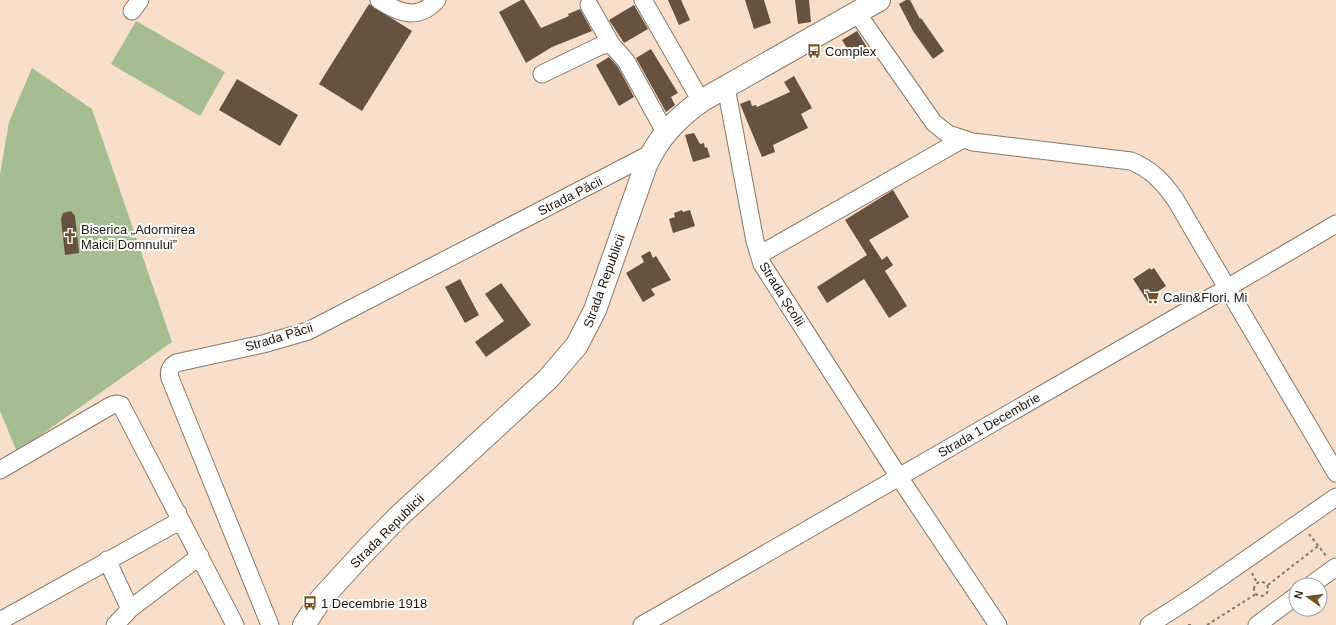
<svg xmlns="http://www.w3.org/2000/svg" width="1336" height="625" font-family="Helvetica,sans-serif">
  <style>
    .green { fill: #a6bd91 }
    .building { fill: #665241 }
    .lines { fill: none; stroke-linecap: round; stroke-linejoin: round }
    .minor-casing { stroke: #8b7665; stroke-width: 19 }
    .major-casing { stroke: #8b7665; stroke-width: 24 }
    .path { stroke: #857669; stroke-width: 2; stroke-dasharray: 3 3; stroke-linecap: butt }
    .minor { stroke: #fff; stroke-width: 17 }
    .major { stroke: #fff; stroke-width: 22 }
    .labels { text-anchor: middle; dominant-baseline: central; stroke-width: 4; stroke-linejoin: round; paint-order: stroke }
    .poi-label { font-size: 13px; fill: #1e160f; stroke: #fff; text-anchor: start }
    .street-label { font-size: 13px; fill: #1e160f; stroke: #fff }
  </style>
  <rect width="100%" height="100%" fill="#f7dfcc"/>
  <!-- green -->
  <path class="green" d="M136 21 225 72 200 116 111 64Z
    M32 68 92 109 172 342 17 452 0 411V175L9 122Z"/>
  <!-- building -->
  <path class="building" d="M521 0H524L541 28 569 16 568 14 580 9 592 31 552 47 526 63 499 12Z
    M668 0H681L690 20 679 25Z
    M745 0H764L771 23 754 29Z
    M795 0H809L811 22 798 24Z
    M906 0H910L920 19 921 18 944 51 933 59 913 31 899 4Z
    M369 4 412 31 362 111 319 84Z
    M634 5 648 29 624 43 609 20Z
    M857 31 868 49 853 58 842 40Z
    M651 49 678 93 671 97 675 105 666 112 636 58Z
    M609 57 618 67 634 97 619 106 596 65Z
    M794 76 812 108 801 114 808 128 773 145 775 152 762 157 740 104 750 100 752 106 756 105 757 107 790 92 784 82Z
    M237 79 298 115 280 146 219 110Z
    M694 133 700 144 704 143 705 148 707 147 710 157 693 162 685 135Z
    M893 190 909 217 869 240 882 260 887 256 893 265 885 271 907 306 889 318 864 279 827 303 817 287 867 255 845 220Z
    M682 210 683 212 690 210 695 226 673 233 669 219 675 217 674 213Z
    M71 211 75 216 79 253 65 255 61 219 63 213Z
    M650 251 653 258 656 256 671 280 651 289 655 295 643 302 626 273 644 262 641 256Z
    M1150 268 1151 270 1154 268 1166 286 1157 292 1159 295 1148 302 1133 279Z
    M460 279 479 315 465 323 445 287Z
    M501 283 531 325 486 357 475 342 504 321 485 294Z"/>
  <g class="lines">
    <defs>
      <path id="minor" d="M379 0C399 13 418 21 437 0
        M643 0 701 101
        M589 5 611 44
        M132 11 140 0
        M857 13 934 123 948 134 973 142 1131 161C1151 169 1163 182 1175 199L1336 473
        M542 74 600 46 611 44 626 61 665 132
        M726 87 755 241 762 264 899 477 998 625
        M759 255 961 140
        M0 470 112 405 117 404 121 405 235 625
        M107 560 130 609
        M1311 585 1336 567
        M0 621 174 524 178 519V513
        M115 625 130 609 200 556
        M270 625 170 378C168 371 170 367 176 363L263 344 308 331 650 154
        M642 625 1227 288 1336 224
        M1149 625 1191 598 1336 497
        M1257 625 1296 596"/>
      <path id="major" d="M304 625 321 599 365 551 399 516 548 379 577 345 595 310 646 165C659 137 676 119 701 101L879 0"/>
    </defs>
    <!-- minor casing -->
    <use href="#minor" class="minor-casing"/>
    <!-- major casing -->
    <use href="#major" class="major-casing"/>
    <!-- path -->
    <path class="path" d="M1309 534 1327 557
      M1252 573 1257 583
      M1254 589a7 7 0 1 1 14 0a7 7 0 1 1-14 0Z
      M1268 585 1318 546
      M1188 625H1191
      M1207 625 1256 594"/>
    <!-- minor -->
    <use href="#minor" class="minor"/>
    <!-- major -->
    <use href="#major" class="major"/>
  </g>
  <!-- icons -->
  <defs>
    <symbol id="bus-bare" viewBox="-9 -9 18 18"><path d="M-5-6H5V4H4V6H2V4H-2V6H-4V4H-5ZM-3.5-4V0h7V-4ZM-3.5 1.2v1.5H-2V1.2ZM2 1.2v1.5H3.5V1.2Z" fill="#725629" stroke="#fff" stroke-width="2.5" paint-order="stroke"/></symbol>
    <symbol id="church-bare" viewBox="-9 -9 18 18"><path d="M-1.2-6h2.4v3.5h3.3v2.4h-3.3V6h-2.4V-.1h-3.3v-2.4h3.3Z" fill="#725629" stroke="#fff" stroke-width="2.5" paint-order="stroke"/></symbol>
    <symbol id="supermarket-bare" viewBox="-9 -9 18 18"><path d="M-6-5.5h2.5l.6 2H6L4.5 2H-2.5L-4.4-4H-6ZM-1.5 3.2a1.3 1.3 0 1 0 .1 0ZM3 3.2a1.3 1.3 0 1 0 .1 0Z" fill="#725629" stroke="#fff" stroke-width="2.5" paint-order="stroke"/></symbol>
  </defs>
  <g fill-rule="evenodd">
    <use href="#bus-bare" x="804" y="41" width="20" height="20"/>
    <use href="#church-bare" x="60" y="226" width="20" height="20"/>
    <use href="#supermarket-bare" x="1142" y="287" width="20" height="20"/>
    <use href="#bus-bare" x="300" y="593" width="20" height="20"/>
  </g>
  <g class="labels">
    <!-- poi labels -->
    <g class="poi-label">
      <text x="825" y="51">Complex</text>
      <text x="81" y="229">Biserica „Adormirea<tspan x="81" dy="15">Maicii Domnului”</tspan></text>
      <text x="1163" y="297">Calin&amp;Flori. Mi</text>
      <text x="321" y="603">1 Decembrie 1918</text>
    </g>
    <!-- street labels -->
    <g class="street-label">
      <text transform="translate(570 196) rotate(-27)">Strada Păcii</text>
      <text transform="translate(604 281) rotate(-70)">Strada Republicii</text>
      <text transform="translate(782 294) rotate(58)">Strada Școlii</text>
      <text transform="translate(279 337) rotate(-17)">Strada Păcii</text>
      <text transform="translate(989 425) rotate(-30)">Strada 1 Decembrie</text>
      <text transform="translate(387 531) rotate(-45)">Strada Republicii</text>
    </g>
  </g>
  <!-- north arrow -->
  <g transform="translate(1308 597) rotate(284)"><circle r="19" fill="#ffffff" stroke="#a5a29f"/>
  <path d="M0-3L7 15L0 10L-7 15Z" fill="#725629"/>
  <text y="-6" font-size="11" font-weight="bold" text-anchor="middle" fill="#1e160f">N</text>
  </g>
</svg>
